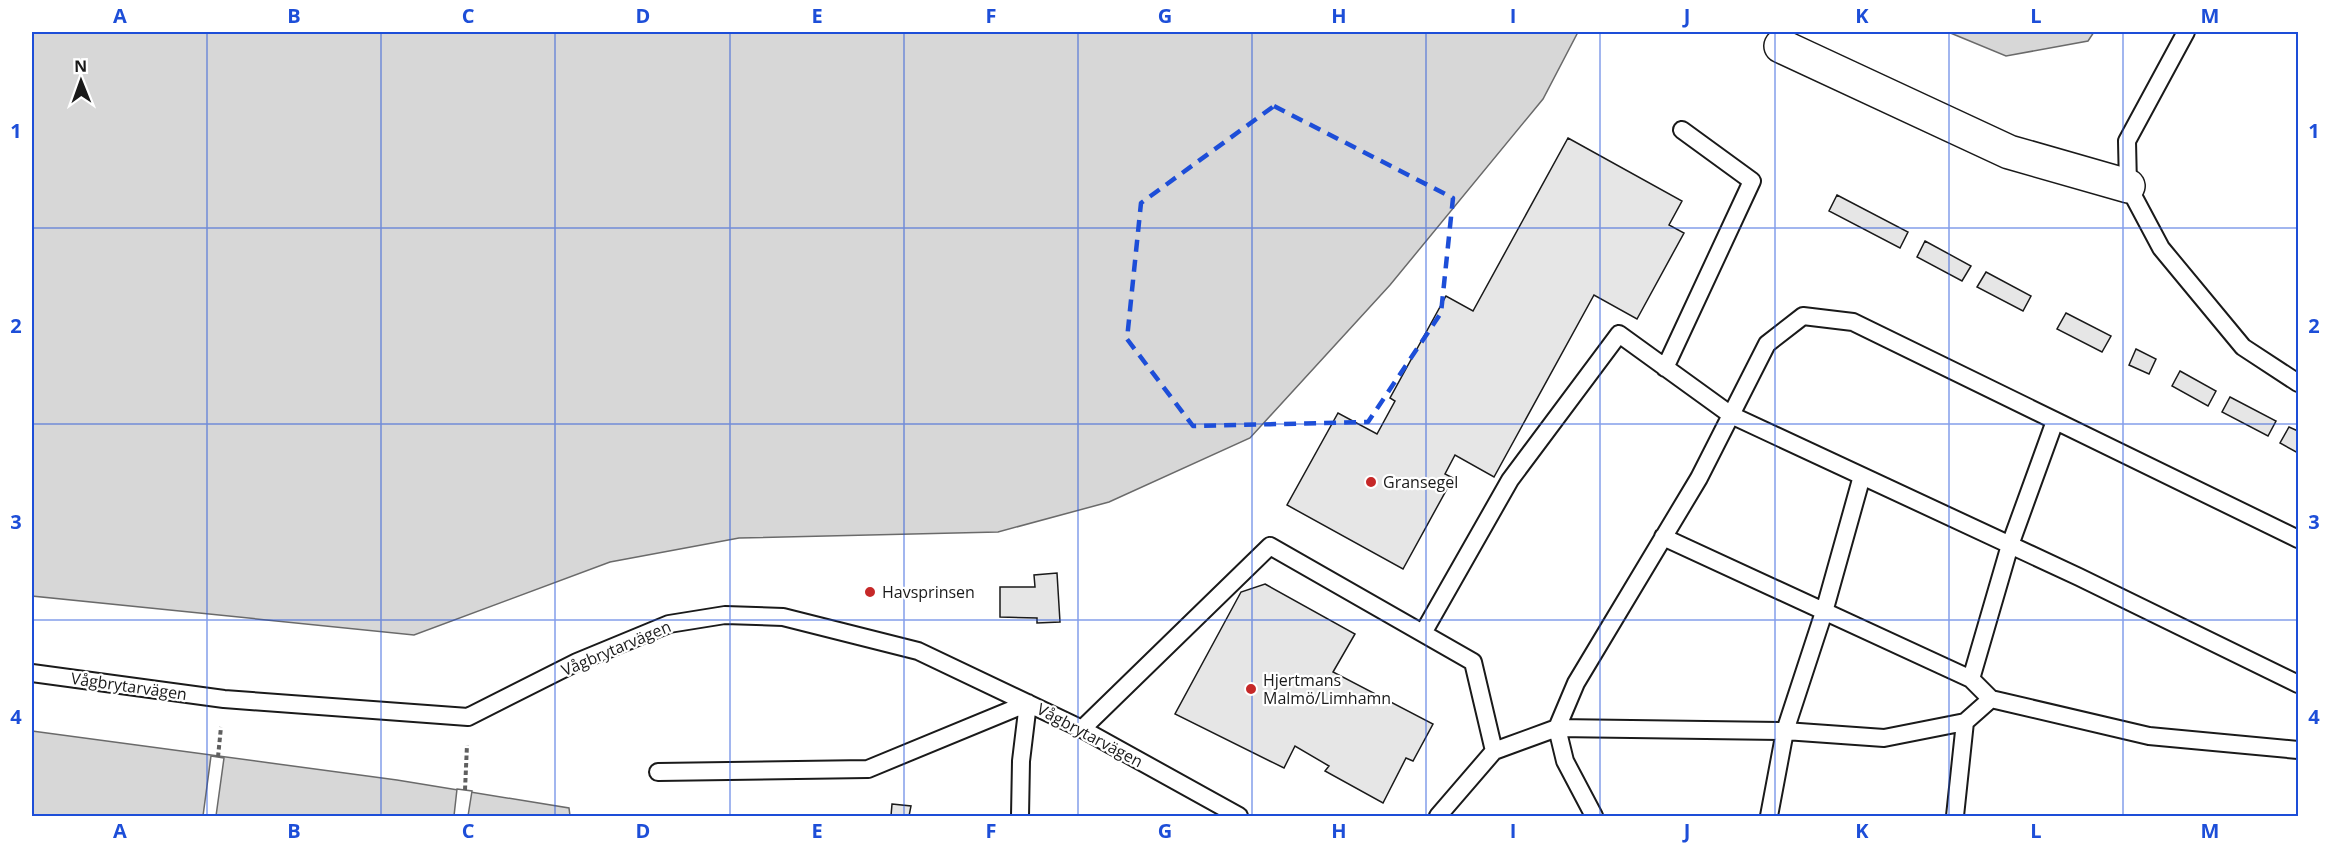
<svg xmlns="http://www.w3.org/2000/svg" width="2330" height="848" font-family="'Open Sans',sans-serif">
  <style>
    .water { fill: #d7d7d7; stroke: #6a6a6a; stroke-width: 1.5 }
    .pier { fill: #fff; stroke: #6a6a6a; stroke-width: 1.5 }
    .building { fill: #e6e6e6; stroke: #1a1a1a; stroke-width: 1.5 }
    .lines { fill: none; stroke-linecap: round; stroke-linejoin: round }
    .lane-casing { stroke: #1a1a1a; stroke-width: 20 }
    .street-casing { stroke: #1a1a1a; stroke-width: 36 }
    .path { stroke: #5f5f5f; stroke-width: 4; stroke-dasharray: 4.5 3; stroke-linecap: butt }
    .lane { stroke: #fff; stroke-width: 16 }
    .street { stroke: #fff; stroke-width: 33 }
    .marked { fill: none; stroke: #1d4ed8; stroke-width: 4.5; stroke-dasharray: 12 8; stroke-linejoin: round }
    .grid { fill: none; stroke: #1d4ed8; stroke-width: 1.5; stroke-opacity: 0.55 }
    .poi-dot { fill: #c62828; stroke: #fff; stroke-width: 2 }
    .labels { text-anchor: middle; dominant-baseline: central; stroke-width: 4.5; stroke-linejoin: round; paint-order: stroke }
    .poi-label { font-size: 16px; fill: #1a1a1a; stroke: #fff; text-anchor: start }
    .street-label { font-size: 16px; fill: #1a1a1a; stroke: #fff }
    .neatline { fill: none; stroke: #1d4ed8; stroke-width: 2 }
    .grid-label { font-size: 20px; text-anchor: middle; font-weight: bold; fill: #1d4ed8 }
  </style>
  <rect width="100%" height="100%" fill="#fff"/>
  <!-- water -->
  <path class="water" d="M32 32H1578L1543 99 1390 285 1250 438 1109 502 998 532 739 538 610 562 414 635 32 596Z
    M1948 32H2094L2088 41 2006 56Z
    M32 731 397 780 569 808 570 816H32Z"/>
  <!-- pier -->
  <path class="pier" d="M211 756 224 758 216 816H203Z
    M457 789 472 791 468 816H454Z"/>
  <!-- building -->
  <path class="building" d="M1568 138 1682 201 1669 225 1684 233 1637 319 1594 295 1494 477 1455 455 1445 474 1453 478 1403 569 1287 505 1338 413 1377 434 1395 401 1390 398 1446 296 1473 311Z
    M1837 195 1908 232 1900 248 1829 211Z
    M1925 241 1971 266 1962 281 1917 257Z
    M1986 272 2031 296 2023 311 1977 287Z
    M2066 313 2111 336 2102 352 2057 329Z
    M2136 349 2156 359 2149 374 2129 365Z
    M2180 371 2216 391 2208 406 2172 386Z
    M2230 397 2276 421 2268 436 2222 412Z
    M2289 427 2298 431V453L2280 443Z
    M1057 573 1060 622 1037 623V618L1000 617V587H1035L1034 575Z
    M1265 584 1355 634 1333 672 1433 724 1413 761 1406 758 1383 803 1325 771 1329 766 1295 746 1284 768 1175 714 1241 592Z
    M892 804 911 806 909 816H891Z"/>
  <g class="lines">
    <defs>
      <path id="lane" d="M2186 32 2127 141 2128 186 2161 248 2243 347 2298 383
        M1665 368 1752 181 1682 130
        M1663 537 1971 679 1991 699 2149 736 2298 750
        M1423 633 1510 480 1619 334 1731 415 2079 577 2298 684
        M32 673 224 699 468 717 577 662 669 624 725 615 783 617 918 651 1082 729 1239 816
        M1971 679 2010 545 2055 421
        M1082 729 1270 546 1473 662 1494 751
        M658 772 868 769 1028 703 1021 761 1020 816
        M1438 816 1494 751 1557 728 1785 731 1884 738 1965 722 1991 699
        M1594 816 1565 761 1557 728 1576 683 1699 478 1767 344 1803 316 1853 322 2298 539
        M1769 816 1785 731 1824 612 1862 476
        M1955 816 1965 722"/>
      <path id="street" d="M1781 46 2009 152 2128 186"/>
    </defs>
    <!-- lane casing -->
    <use href="#lane" class="lane-casing"/>
    <!-- street casing -->
    <use href="#street" class="street-casing"/>
    <!-- path -->
    <path class="path" d="M218 757 221 727
      M465 790 467 745"/>
    <!-- lane -->
    <use href="#lane" class="lane"/>
    <!-- street -->
    <use href="#street" class="street"/>
  </g>
  <!-- marked area -->
  <path class="marked" d="M1274 106 1453 198 1441 313 1368 422 1193 426 1127 339 1141 203Z"/>
  <!-- grid -->
  <path class="grid" d="M207 32V816M381 32V816M555 32V816M730 32V816M904 32V816M1078 32V816M1252 32V816M1426 32V816M1600 32V816M1775 32V816M1949 32V816M2123 32V816M32 228H2298M32 424H2298M32 620H2298"/>
  <!-- markers -->
  <g class="poi-dot">
    <circle cx="1371" cy="482" r="6"/>
    <circle cx="870" cy="592" r="6"/>
    <circle cx="1251" cy="689" r="6"/>
  </g>
  <g class="labels">
    <!-- poi labels -->
    <g class="poi-label">
      <text x="1383" y="482">Gransegel</text>
      <text x="882" y="592">Havsprinsen</text>
      <text x="1263" y="680">Hjertmans<tspan x="1263" dy="18">Malmö/Limhamn</tspan></text>
    </g>
    <!-- street labels -->
    <g class="street-label">
      <text transform="translate(616 648) rotate(-23)">Vågbrytarvägen</text>
      <text transform="translate(129 686) rotate(8)">Vågbrytarvägen</text>
      <text transform="translate(1090 735) rotate(28)">Vågbrytarvägen</text>
    </g>
  </g>
  <!-- border -->
  <rect width="2330" height="848" fill="none" stroke="#ffffff" stroke-width="66"/>
  <!-- north arrow -->
  <g transform="translate(81 81) rotate(359)" stroke="#ffffff" stroke-width="4.5" paint-order="stroke">
  <path d="M0-4.5L10 22L0 15L-10 22Z" fill="#1a1a1a"/>
  <text y="-9" font-size="16" font-weight="bold" text-anchor="middle" fill="#1a1a1a">N</text>
  </g>
  <rect x="33" y="33" width="2264" height="782" class="neatline"/>
  <g class="grid-label">
    <text x="120" y="23">A</text>
    <text x="294" y="23">B</text>
    <text x="468" y="23">C</text>
    <text x="643" y="23">D</text>
    <text x="817" y="23">E</text>
    <text x="991" y="23">F</text>
    <text x="1165" y="23">G</text>
    <text x="1339" y="23">H</text>
    <text x="1513" y="23">I</text>
    <text x="1687" y="23">J</text>
    <text x="1862" y="23">K</text>
    <text x="2036" y="23">L</text>
    <text x="2210" y="23">M</text>
    <text x="16" y="138">1</text>
    <text x="2314" y="138">1</text>
    <text x="16" y="333">2</text>
    <text x="2314" y="333">2</text>
    <text x="16" y="529">3</text>
    <text x="2314" y="529">3</text>
    <text x="16" y="724">4</text>
    <text x="2314" y="724">4</text>
    <text x="120" y="838">A</text>
    <text x="294" y="838">B</text>
    <text x="468" y="838">C</text>
    <text x="643" y="838">D</text>
    <text x="817" y="838">E</text>
    <text x="991" y="838">F</text>
    <text x="1165" y="838">G</text>
    <text x="1339" y="838">H</text>
    <text x="1513" y="838">I</text>
    <text x="1687" y="838">J</text>
    <text x="1862" y="838">K</text>
    <text x="2036" y="838">L</text>
    <text x="2210" y="838">M</text>
  </g>
</svg>
